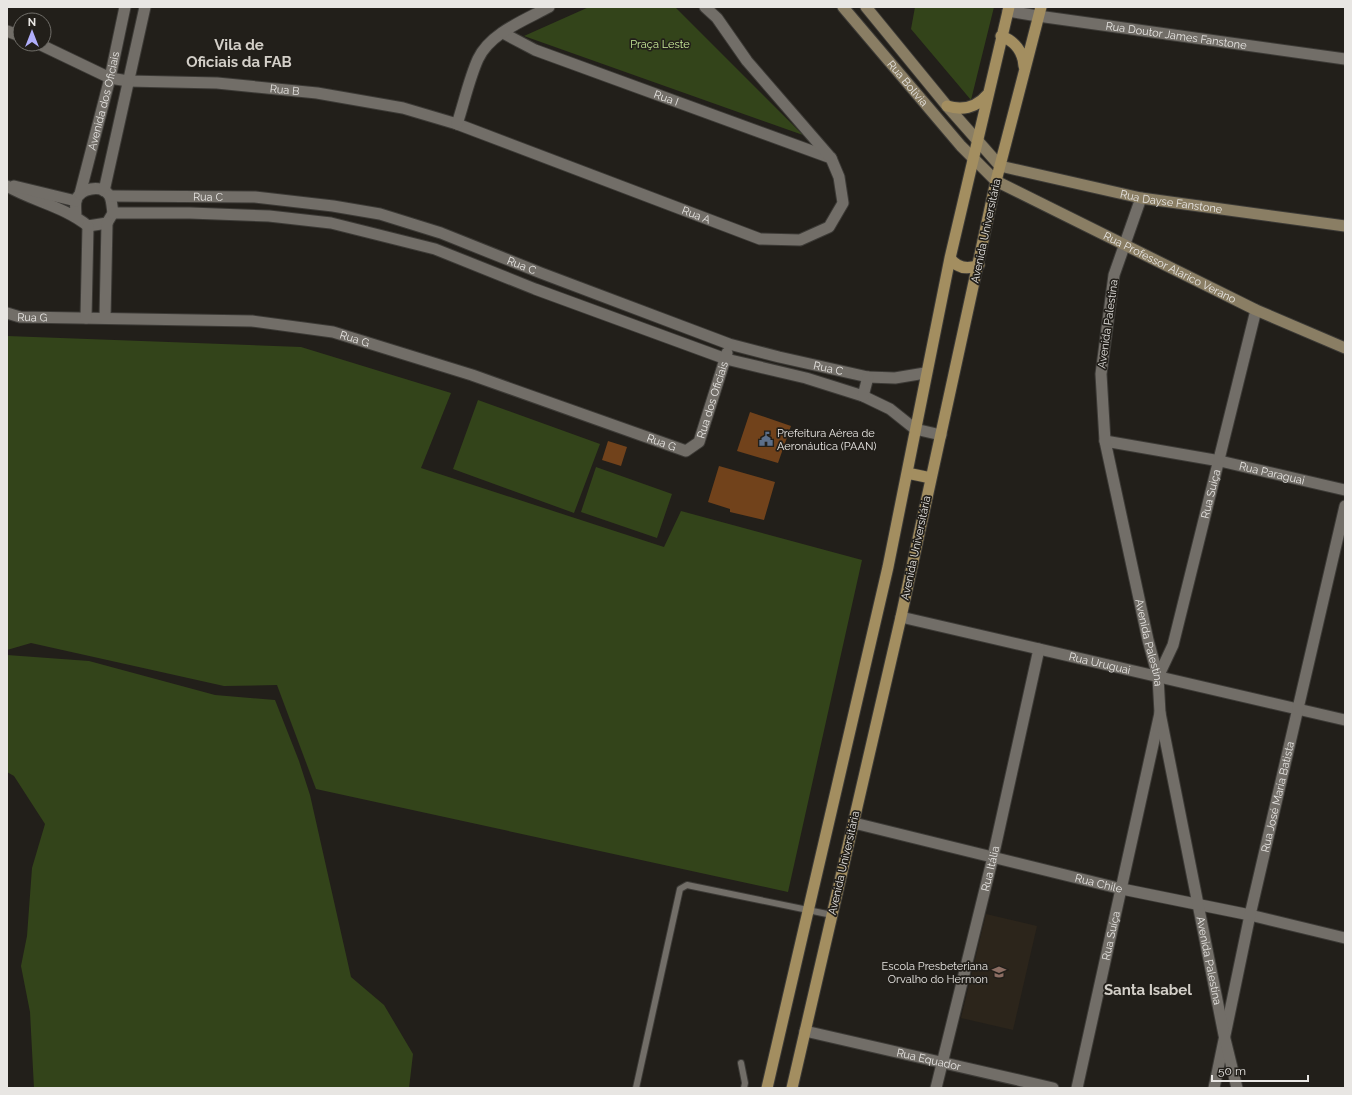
<svg xmlns="http://www.w3.org/2000/svg" width="1352" height="1095" font-family="Raleway,sans-serif">
  <style>
    .built { fill: #2c251b }
    .green { fill: #33441a }
    .building { fill: #71421b }
    .lines { fill: none; stroke-linecap: round; stroke-linejoin: round }
    .service-casing { stroke: #3c3a36; stroke-width: 8 }
    .minor-casing { stroke: #3c3a36; stroke-width: 13 }
    .tertiary-casing { stroke: #3c3a36; stroke-width: 13 }
    .secondary-casing { stroke: #3c3a36; stroke-width: 13 }
    .primary-casing { stroke: #3c3a36; stroke-width: 13 }
    .service { stroke: #726e68; stroke-width: 6 }
    .minor { stroke: #726e68; stroke-width: 11 }
    .tertiary { stroke: #726e68; stroke-width: 11 }
    .secondary { stroke: #8a7e64; stroke-width: 11 }
    .primary { stroke: #a38e60; stroke-width: 11 }
    .labels { text-anchor: middle; dominant-baseline: central; stroke-width: 3.5; stroke-linejoin: round; paint-order: stroke }
    .street-label { font-size: 11px; fill: #e8e6e3; stroke: #221f1a }
    .park-label { font-size: 11px; fill: #c9ec99; stroke: #221f1a }
    .poi-label { font-size: 11px; fill: #e8e6e3; stroke: #221f1a; text-anchor: start }
    .district-label { font-size: 15px; font-weight: bold; fill: #d3cfc8; stroke: #221f1a }
  </style>
  <rect width="100%" height="100%" fill="#221f1a"/>
  <!-- built -->
  <path class="built" d="M986 914 1037 926 1013 1030 961 1018Z"/>
  <!-- green -->
  <path class="green" d="M589 7H675L803 135 524 36Z
    M915 7H994L971 100 911 29Z
    M7 336 301 347 451 393 421 468 664 547 681 511 862 560 788 892 316 789 277 685 224 686 31 643 7 650Z
    M478 400 600 444 574 513 453 469Z
    M596 467 672 494 657 538 581 512Z
    M7 655 89 661 215 695 275 700 299 761 310 795 351 977 384 1005 413 1054 409 1088H34L30 1012 21 966 27 936 32 868 45 824 14 776 7 772Z"/>
  <!-- building -->
  <path class="building" d="M750 412 791 426 778 463 737 451Z
    M608 441 627 447 621 466 602 460Z
    M719 466 775 482 764 520 730 512V509L708 502Z"/>
  <g class="lines">
    <defs>
      <path id="service" d="M741 1063 745 1083 744 1088
        M636 1088 680 889 687 885 832 915"/>
      <g id="minor">
        <path id="s1" d="M1008 11 1038 16 1345 59"/>
        <path d="M7 31 20 36"/>
        <path id="s2" d="M503 33 535 50 831 158"/>
        <path id="s3" d="M39 44 110 78 128 81 217 83 317 93 403 108 457 124 760 239 800 240 829 227 843 203 839 177 831 158 747 61 717 18 705 7"/>
        <path d="M457 124C464 103 469 79 478 59 490 33 525 20 549 7"/>
        <path d="M7 186C33 201 65 207 88 226L107 223 113 213C112 208 112 199 109 195 102 184 79 188 76 201 75 206 76 212 76 217"/>
        <path d="M14 186 76 201"/>
        <path d="M104 191 145 7"/>
        <path id="s4" d="M80 194 110 78 125 7"/>
        <path id="s5" d="M110 196 255 197 333 206 380 214 441 233 541 273 729 344 779 357 868 377 895 378 925 373"/>
        <path d="M113 213H190L269 216 331 223 435 249 535 289 726 359 806 378 863 396 890 409 915 429 941 435"/>
        <path id="s6" d="M7 313 20 317 252 321 333 332 472 375 686 451 699 442 727 353"/>
        <path d="M86 318 88 226"/>
        <path d="M105 318 107 223"/>
        <path d="M863 396 868 377"/>
        <path id="s7" d="M1105 441 1220 461 1345 490"/>
        <path id="s8" d="M901 617 1345 720"/>
        <path id="s9" d="M1158 677 1173 645 1256 310"/>
        <path id="s10" d="M854 823 1122 889 1250 915 1345 938"/>
        <path id="s11" d="M805 1031 1053 1088"/>
        <path id="s12" d="M936 1088 993 857 1039 649"/>
        <path id="s13" d="M1077 1088 1160 713"/>
        <path id="s14" d="M1214 1088 1250 915 1345 506"/>
      </g>
      <g id="tertiary">
        <path id="s15" d="M1141 198 1114 275 1101 374 1105 441 1148 640 1158 677 1160 713 1224 1035 1237 1088"/>
      </g>
      <g id="secondary">
        <path id="s16" d="M843 7 961 146 996 181 1256 310 1345 348"/>
        <path id="s17" d="M866 7 947 106 1000 166 1141 198 1345 226"/>
      </g>
      <path id="primary" d="M1001 36C1015 41 1023 52 1024 66
        M947 106C963 111 977 107 988 94
        M950 258C957 268 967 270 979 265
        M907 473 931 478
        M767 1088 888 567 950 258 1009 7
        M792 1088 901 617 996 181 1041 7"/>
    </defs>
    <!-- service casing -->
    <use href="#service" class="service-casing"/>
    <!-- minor casing -->
    <use href="#minor" class="minor-casing"/>
    <!-- tertiary casing -->
    <use href="#tertiary" class="tertiary-casing"/>
    <!-- secondary casing -->
    <use href="#secondary" class="secondary-casing"/>
    <!-- primary casing -->
    <use href="#primary" class="primary-casing"/>
    <!-- service -->
    <use href="#service" class="service"/>
    <!-- minor -->
    <use href="#minor" class="minor"/>
    <!-- tertiary -->
    <use href="#tertiary" class="tertiary"/>
    <!-- secondary -->
    <use href="#secondary" class="secondary"/>
    <!-- primary -->
    <use href="#primary" class="primary"/>
  </g>
  <!-- icons -->
  <defs>
    <symbol id="civic-bare" viewBox="-9 -9 18 18"><path d="M-.6-6.5H3V-4.5H.6V-3L4-1V1h2V6H-6V1h2V-1L-.6-3ZM-1.2 2.5V6h2.4V2.5Z" fill="#5c6f8a" stroke="#221f1a" stroke-width="2.5" paint-order="stroke"/></symbol>
    <symbol id="school-bare" viewBox="-9 -9 18 18"><path d="M0-5L7-2L0 1L-7-2ZM-4 1L0 2.5L4 1V4Q0 6-4 4Z" fill="#8d6e63" stroke="#221f1a" stroke-width="2.5" paint-order="stroke"/></symbol>
  </defs>
  <g fill-rule="evenodd">
    <use href="#civic-bare" x="756" y="429" width="20" height="20"/>
    <use href="#school-bare" x="989" y="962" width="20" height="20"/>
  </g>
  <g class="labels">
    <!-- street labels -->
    <g class="street-label">
      <text stroke="none"><textPath href="#s1" startOffset="170">Rua Doutor James Fanstone</textPath></text>
      <text stroke="none"><textPath href="#s16" startOffset="100">Rua Bolívia</textPath></text>
      <text stroke="none"><textPath href="#s3" startOffset="254">Rua B</textPath></text>
      <text stroke="none"><textPath href="#s2" startOffset="176">Rua I</textPath></text>
      <text stroke="none"><textPath href="#s4" startOffset="96">Avenida dos Oficiais</textPath></text>
      <text stroke="none"><textPath href="#s5" startOffset="98">Rua C</textPath></text>
      <text stroke="none"><textPath href="#s17" startOffset="383">Rua Dayse Fanstone</textPath></text>
      <text stroke="none"><textPath href="#s3" startOffset="686">Rua A</textPath></text>
      <text transform="translate(986 231) rotate(-78)">Avenida Universitária</text>
      <text stroke="none"><textPath href="#s5" startOffset="422">Rua C</textPath></text>
      <text stroke="none"><textPath href="#s16" startOffset="426">Rua Professor Alarico Verano</textPath></text>
      <text stroke="none"><textPath href="#s6" startOffset="26">Rua G</textPath></text>
      <text transform="translate(1108 324) rotate(-82)">Avenida Palestina</text>
      <text stroke="none"><textPath href="#s6" startOffset="350">Rua G</textPath></text>
      <text stroke="none"><textPath href="#s5" startOffset="746">Rua C</textPath></text>
      <text stroke="none"><textPath href="#s6" startOffset="760">Rua dos Oficiais</textPath></text>
      <text stroke="none"><textPath href="#s6" startOffset="674">Rua G</textPath></text>
      <text stroke="none"><textPath href="#s7" startOffset="170">Rua Paraguai</textPath></text>
      <text stroke="none"><textPath href="#s9" startOffset="191">Rua Suiça</textPath></text>
      <text transform="translate(916 548) rotate(-78)">Avenida Universitária</text>
      <text stroke="none"><textPath href="#s15" startOffset="455">Avenida Palestina</textPath></text>
      <text stroke="none"><textPath href="#s8" startOffset="204">Rua Uruguai</textPath></text>
      <text stroke="none"><textPath href="#s14" startOffset="298">Rua José Maria Batista</textPath></text>
      <text transform="translate(844 863) rotate(-77)">Avenida Universitária</text>
      <text stroke="none"><textPath href="#s12" startOffset="226">Rua Itália</textPath></text>
      <text stroke="none"><textPath href="#s10" startOffset="252">Rua Chile</textPath></text>
      <text stroke="none"><textPath href="#s13" startOffset="156">Rua Suíça</textPath></text>
      <text stroke="none"><textPath href="#s15" startOffset="779">Avenida Palestina</textPath></text>
      <text stroke="none"><textPath href="#s11" startOffset="127">Rua Equador</textPath></text>
    </g>
    <!-- park labels -->
    <g class="park-label">
      <text x="660" y="44">Praça Leste</text>
    </g>
    <!-- poi labels -->
    <g class="poi-label">
      <text x="777" y="433">Prefeitura Aérea de<tspan x="777" dy="13">Aeronáutica (PAAN)</tspan></text>
      <text x="988" y="966" text-anchor="end">Escola Presbeteriana<tspan x="988" dy="13">Orvalho do Hermon</tspan></text>
    </g>
    <!-- district labels -->
    <g class="district-label">
      <text x="239" y="45">Vila de<tspan x="239" dy="17">Oficiais da FAB</tspan></text>
      <text x="1148" y="990">Santa Isabel</text>
    </g>
  </g>
  <!-- border -->
  <rect width="1352" height="1095" fill="none" stroke="#e8e6e3" stroke-width="16"/>
  <!-- north arrow -->
  <g transform="translate(32 32)"><circle r="19" fill="#221f1a" stroke="#716f6a"/>
  <path d="M0-3L7 15L0 10L-7 15Z" fill="#b0aefa"/>
  <text y="-6" font-size="11" font-weight="bold" text-anchor="middle" fill="#e8e6e3">N</text>
  </g>
  <!-- scale -->
  <path d="M1212 1075v6h96v-6" fill="none" stroke="#e8e6e3" stroke-width="2"/>
  <text x="1218" y="1075" font-size="12" fill="#e8e6e3" stroke="#221f1a" stroke-width="3" paint-order="stroke">50 m</text>
</svg>
